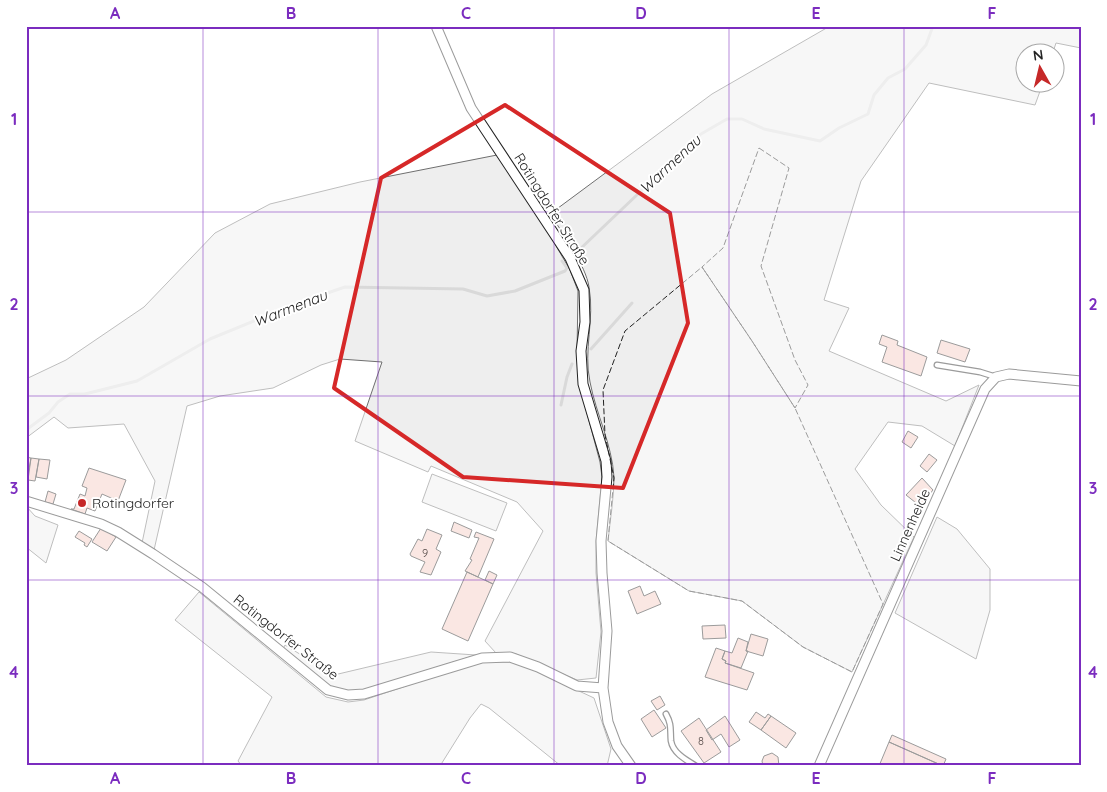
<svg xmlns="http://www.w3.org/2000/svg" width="1107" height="792" font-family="Quicksand,sans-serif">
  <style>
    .green { fill: #eee; stroke: #6f6f6f }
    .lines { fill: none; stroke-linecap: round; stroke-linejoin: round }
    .stream { stroke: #d9d9d9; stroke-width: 3 }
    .building { fill: #f3c9c0; stroke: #222 }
    .service-casing { stroke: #222; stroke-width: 7 }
    .minor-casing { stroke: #222; stroke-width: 11 }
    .service { stroke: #fff; stroke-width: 4.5 }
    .minor { stroke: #fff; stroke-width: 9 }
    .fence { stroke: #222; stroke-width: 1; stroke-dasharray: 6 2.5; stroke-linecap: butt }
    .marked { fill: none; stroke: #d62828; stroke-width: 4; stroke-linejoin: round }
    .grid { fill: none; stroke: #7b2cbf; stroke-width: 1; stroke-opacity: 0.55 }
    .poi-dot { fill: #c62828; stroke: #fff; stroke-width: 2 }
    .labels { text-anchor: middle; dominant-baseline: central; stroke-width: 4; stroke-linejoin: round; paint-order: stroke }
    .number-label { font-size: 11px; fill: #564c4a }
    .street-label { font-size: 14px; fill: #222; stroke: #fff }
    .poi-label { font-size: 14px; fill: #222; stroke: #fff; text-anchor: start }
    .water-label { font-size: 15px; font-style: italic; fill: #222; stroke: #fff }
    .neatline { fill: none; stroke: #7b2cbf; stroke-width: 2 }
    .grid-label { font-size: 16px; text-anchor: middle; font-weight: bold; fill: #7b2cbf }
  </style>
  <rect width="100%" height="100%" fill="#fff"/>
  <!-- green -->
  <path class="green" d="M830 26H1081V48L1056 43 1053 52H1024V82L1043 83 1035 105 929 83 861 181 824 300 849 308 829 351 946 401 979 385 955 446 922 426 888 422 855 469 881 505 914 537 852 672 803 647 742 601 689 591 608 541C610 521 614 498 614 477 612 444 596 414 590 382 583 350 595 319 589 287 586 266 562 232 550 214L712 94Z
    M497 155 533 206 570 270 578 291 577 353 579 383 600 462 602 477 596 541V573L601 632 596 678 577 680 516 654 496 653 485 641 543 531 517 502 431 466 428 472 355 441 382 362 340 359 321 365 273 388 220 396 187 406 154 550 142 543 155 481 124 424 68 428 54 417 26 438V379L66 360 144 307 215 233 270 204 360 182Z
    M432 474 507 503 496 531 422 502Z
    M26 506 35 516 58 525 46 563 26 547Z
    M937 517 957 529 990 569V610L976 659 895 613Z
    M199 592 326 697 348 702 364 700 478 662H512L536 671 594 698 611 749 607 766H561L489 708 481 704 470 718 440 766H242L238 761 272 697 175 620Z
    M285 645 334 675 431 652 476 655 363 690 349 691 329 686 283 649Z"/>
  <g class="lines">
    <!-- stream -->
    <path class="stream" d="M578 251 701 134 727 119H742L764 129 820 141 839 128 868 114 874 95 888 78 905 69 926 45 933 26
      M591 349 632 303
      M561 405 567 377 572 364
      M26 430 49 413 58 402 70 394H85L137 381 210 339 298 303 345 287 463 289 487 296 515 291 565 271 567 268 562 261"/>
  </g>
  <!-- building -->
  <path class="building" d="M882 335 898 341 897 345 927 357 921 376 882 362 887 347 879 344Z
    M941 340 970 349 965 362 937 353Z
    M908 431 918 437 911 448 902 442Z
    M929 454 937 460 927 472 920 466Z
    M26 457 31 458 27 480H26Z
    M31 458 39 459 35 481 28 480Z
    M39 459 50 460 47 479 36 477Z
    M89 468 126 480 118 501 102 494 95 511 87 508 85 514 71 509H74L80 494 85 496 87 488 82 486Z
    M922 478 933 490 920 506 906 495Z
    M48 491 56 494 53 504 45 502Z
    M454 522 472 530 469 538 451 531Z
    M101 528 116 537 107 551 92 542Z
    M427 529 442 535 436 549 441 552 431 575 420 572 425 562 411 556 410 554 418 539 422 541Z
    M79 531 92 539 87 547 84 545 85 543 75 537Z
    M476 532 494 539 478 577 465 571 472 560 470 559 479 538 474 537Z
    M489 571 497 575 493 584 485 580Z
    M467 572 493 584 468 641 442 629Z
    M640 586 644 596 655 591 661 604 637 614 628 591Z
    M725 625 726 638 703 639 702 626Z
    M751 634 768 639 763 656 746 651Z
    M738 638 748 642 746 651H748L741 668 725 663 726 661 722 659 725 651 732 653Z
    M716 648 725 651 722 659 726 661 725 663 754 673 747 690 705 677Z
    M660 696 665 705 657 710 651 701Z
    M654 710 666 728 652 737 641 719Z
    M756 712 765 718 768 714 771 716 761 730 749 722Z
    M725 716 740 740 729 747 721 734 712 740 706 730Z
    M771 716 796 733 786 748 761 730Z
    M699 718 721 752 704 763 681 731Z
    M892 735 946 759 943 766 889 742Z
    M889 742 943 766H879Z
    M772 753 778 757 779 766H763L762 761 764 756Z"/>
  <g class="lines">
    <defs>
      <path id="service" d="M937 365 980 372 996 377
        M666 714C672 725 670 729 671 741 673 753 686 760 696 766"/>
      <path id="minor" d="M436 26 471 108 570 258 584 290 585 322 581 351 583 384 606 461 607 477 601 541 602 573 607 631 603 688 608 722 617 746 631 766
        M26 501 101 524 118 532 153 554 202 587 328 690 348 695 364 694 482 658 510 657 538 667 577 686 603 688
        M819 766 985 389 996 377 1009 374 1081 381"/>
    </defs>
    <!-- service casing -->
    <use href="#service" class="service-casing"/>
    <!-- minor casing -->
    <use href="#minor" class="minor-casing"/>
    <!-- service -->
    <use href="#service" class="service"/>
    <!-- minor -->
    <use href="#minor" class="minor"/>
    <!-- fence -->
    <path class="fence" d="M759 148 789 168 761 266 795 360 808 385 795 408 752 341 702 267 723 248Z
      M702 267 752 341 795 408 883 604 852 672 803 647 742 601 689 591 608 541 614 478 605 435 603 390 625 331Z"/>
  </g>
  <!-- marked area -->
  <path d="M0 0H1107V792H0ZM505 105 670 213 688 323 623 488 463 477 334 388 381 178Z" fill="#fff" fill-opacity=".55" fill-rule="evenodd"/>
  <path class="marked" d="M505 105 670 213 688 323 623 488 463 477 334 388 381 178Z"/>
  <!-- grid -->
  <path class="grid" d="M203 26V766M378 26V766M554 26V766M729 26V766M904 26V766M26 212H1081M26 396H1081M26 580H1081"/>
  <!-- markers -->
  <circle class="poi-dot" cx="82" cy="503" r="5"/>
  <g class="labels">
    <!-- number labels -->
    <g class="number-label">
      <text x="425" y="553">9</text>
      <text x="701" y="741">8</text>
    </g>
    <!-- street labels -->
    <g class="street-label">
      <text transform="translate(552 209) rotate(58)">Rotingdorfer Straße</text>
      <text transform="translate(910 525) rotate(-66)">Linnenheide</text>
      <text transform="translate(286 637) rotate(38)">Rotingdorfer Straße</text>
    </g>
    <!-- poi labels -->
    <g class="poi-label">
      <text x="92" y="503">Rotingdorfer</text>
    </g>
    <!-- water labels -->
    <g class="water-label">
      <text transform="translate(670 164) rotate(-43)">Warmenau</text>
      <text transform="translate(290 308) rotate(-21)">Warmenau</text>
    </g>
  </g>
  <!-- border -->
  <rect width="1107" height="792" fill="none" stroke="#ffffff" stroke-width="55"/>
  <!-- north arrow -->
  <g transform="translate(1040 68) rotate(352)"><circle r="24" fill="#ffffff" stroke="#a7a7a7"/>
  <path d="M0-4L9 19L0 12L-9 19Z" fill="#c62828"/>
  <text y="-8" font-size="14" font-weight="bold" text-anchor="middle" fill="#222222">N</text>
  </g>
  <rect x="28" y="28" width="1052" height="736" class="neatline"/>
  <g class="grid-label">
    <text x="115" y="19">A</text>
    <text x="291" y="19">B</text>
    <text x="466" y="19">C</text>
    <text x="641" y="19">D</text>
    <text x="816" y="19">E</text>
    <text x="992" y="19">F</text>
    <text x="14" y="125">1</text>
    <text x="1093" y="125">1</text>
    <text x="14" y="310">2</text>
    <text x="1093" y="310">2</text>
    <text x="14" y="494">3</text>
    <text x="1093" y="494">3</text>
    <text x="14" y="678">4</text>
    <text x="1093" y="678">4</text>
    <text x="115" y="784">A</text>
    <text x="291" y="784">B</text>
    <text x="466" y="784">C</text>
    <text x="641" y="784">D</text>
    <text x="816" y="784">E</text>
    <text x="992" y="784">F</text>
  </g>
</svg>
